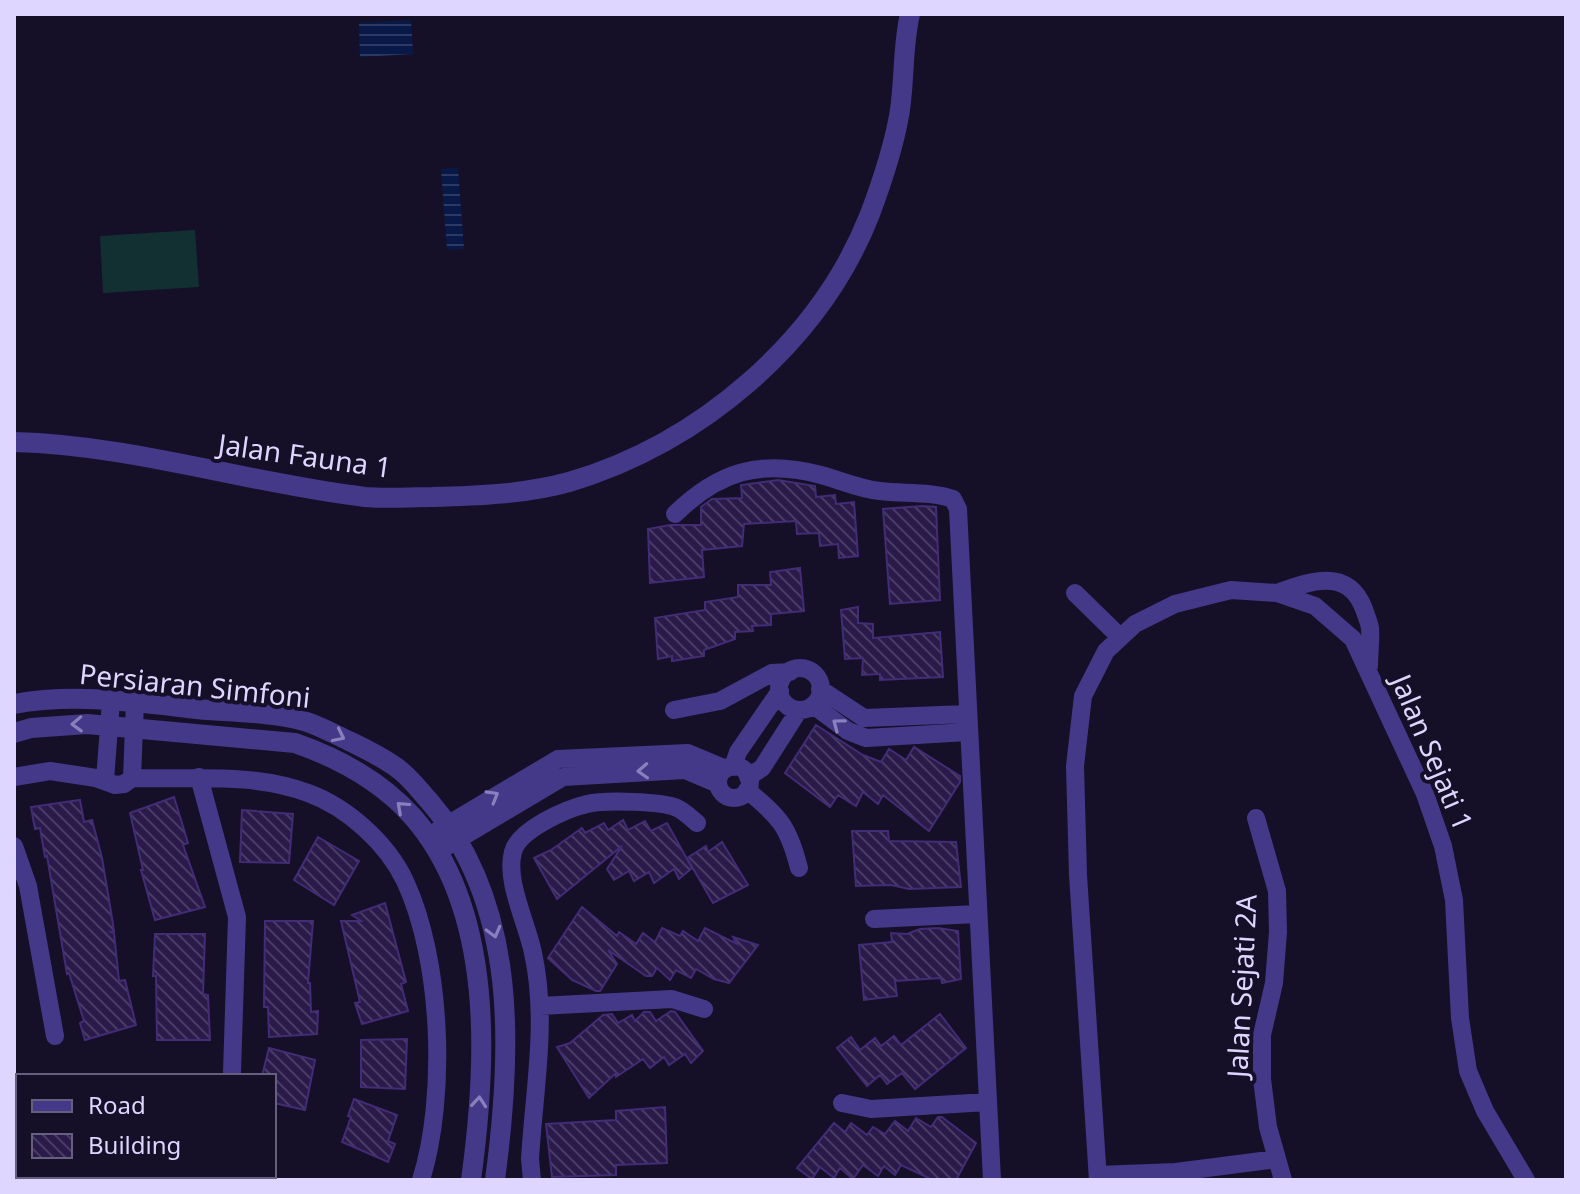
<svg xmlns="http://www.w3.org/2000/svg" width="1580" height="1194" font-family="'Noto Sans',sans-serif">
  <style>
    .grass { fill: #123032 }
    .water { fill: url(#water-rules) }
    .building { fill: url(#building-back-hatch); stroke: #422c76; stroke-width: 2 }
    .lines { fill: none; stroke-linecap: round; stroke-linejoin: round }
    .minor { stroke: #443988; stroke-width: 18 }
    .tertiary { stroke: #443988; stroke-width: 20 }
    .oneway { stroke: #8a80be }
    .labels { text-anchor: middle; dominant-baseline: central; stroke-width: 8; stroke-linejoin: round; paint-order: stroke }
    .street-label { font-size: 28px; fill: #dfd6ff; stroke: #160f28 }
  </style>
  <defs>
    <pattern id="water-rules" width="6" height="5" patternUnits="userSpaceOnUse" patternTransform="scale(2)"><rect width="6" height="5" fill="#091947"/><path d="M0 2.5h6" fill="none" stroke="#2c3a63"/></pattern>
    <pattern id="building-back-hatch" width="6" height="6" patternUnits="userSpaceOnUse" patternTransform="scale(2)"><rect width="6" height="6" fill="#291a49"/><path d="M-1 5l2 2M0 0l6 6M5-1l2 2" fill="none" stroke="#483b64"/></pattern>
  </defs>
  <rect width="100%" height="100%" fill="#160f28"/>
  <!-- grass -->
  <path class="grass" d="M195 230 199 287 103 293 100 236Z"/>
  <!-- water -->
  <path class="water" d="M411 20 413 54 360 57 359 23Z
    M458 168 464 249 447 250 441 169Z"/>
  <!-- building -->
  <path class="building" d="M778 480 815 486 816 497 835 495 836 504 854 502 858 556 839 558 838 544 820 546 819 533 797 534 796 521 744 524 742 546 702 550 704 577 650 583 648 529 670 525H701V507L712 499 742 498 741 485Z
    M923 506 936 507 940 600 890 604 883 509Z
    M800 568 804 611 771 614V625L752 626 753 631 735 632V639L704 650V656L672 661V656L658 659 655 618 705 610V602L738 597V585H771L770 572Z
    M858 607V623L873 624V638L940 632 943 677 880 680V674L862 675 863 658 845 659 841 610Z
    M816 725 863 755 881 762 889 749 906 760 914 747 960 776V782L929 831 883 795 878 804 863 792 856 806 838 795 830 807 785 773Z
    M174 797 188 843 183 845 205 907 155 920 141 870H143L130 813Z
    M80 800 84 822 92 820 102 858 112 918 114 931 111 932 114 933 119 981 125 980 136 1025 85 1040 80 1023 84 1021 69 973 67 974 47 856 45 857 40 828 35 829 31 807Z
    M242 810 293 814 289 863 240 862Z
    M623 820 628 830 645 821 651 831 667 823 692 868 679 879 674 869 654 883 649 872 634 881 629 871 614 880 607 869 622 846 557 899 534 858 551 850 582 828 585 833 604 823 608 830Z
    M852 831H888L889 841 956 842 961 887 909 889 891 885 856 886Z
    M318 837 359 861 334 905 294 880Z
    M722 842 748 885 713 903 687 858 706 846 708 852Z
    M385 903 406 982 401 984 408 1011 362 1024 355 1003 360 1002 341 921H361L352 915Z
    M582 907 617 936 619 932 636 944 643 933 655 942 662 928 680 936 683 931 698 941 705 928 737 944 733 937 758 945 729 983 714 979 696 969 691 978 676 970 670 980 657 968 652 976H646L608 950 617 964 600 991H596L572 980 548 958Z
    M265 921H313L308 983H310L311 1012 318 1011 317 1034 269 1037 268 1007H264Z
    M938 928 958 931 961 979 942 983 941 978 895 981 897 996 864 1000 859 945 892 942 891 933 907 934 920 929Z
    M155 934H205L203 994 208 995 210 1040H157L156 976H153Z
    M671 1011 675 1012 703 1051 691 1063 685 1054 669 1065 664 1057 650 1068 643 1059 616 1077V1073L589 1098 557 1047 570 1043 603 1015 612 1014 618 1023 632 1015 635 1021 644 1012H650L656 1021Z
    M940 1014 966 1048 915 1089 902 1073 887 1084 880 1075 867 1086 837 1048 851 1037 860 1050 875 1038 881 1046 894 1036 901 1045Z
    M407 1039 405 1089 361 1087V1040Z
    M269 1048 315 1060 305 1110 274 1103V1076H262Z
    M354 1099 397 1115 388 1141 395 1144 388 1162 342 1142 351 1117 348 1116Z
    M665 1107 667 1163 616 1165V1175L552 1177 546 1124 616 1120V1111Z
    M938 1117H942L976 1143 956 1180H933L901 1165 895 1175 884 1166 878 1176 863 1165 853 1179 840 1168 834 1178 820 1167 812 1179 797 1168 834 1123 845 1132 851 1123 867 1135 873 1127 885 1134 895 1121 908 1131 916 1118 931 1127Z"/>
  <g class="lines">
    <!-- minor -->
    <path class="minor" d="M675 514C719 471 760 459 821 475 840 480 859 489 880 491 904 494 930 491 953 499L958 509 992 1180
      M1075 593 1120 637
      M1277 593C1310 581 1348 567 1364 609 1366 615 1369 622 1370 628 1371 640 1369 654 1369 666
      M779 689a21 21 0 1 1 42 0a21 21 0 1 1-42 0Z
      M820 689 864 718 967 714
      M813 705 848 731 866 738 968 732
      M674 710 720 701 772 673 790 672
      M718 782a16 16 0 1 1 32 0a16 16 0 1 1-32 0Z
      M733 767 738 752 780 691
      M14 777 50 771 96 778 115 785 124 784 132 778C191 780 252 772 308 793 347 807 387 843 405 881 442 960 447 1097 421 1180
      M199 777 237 917 232 1072
      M748 777 762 768 799 710
      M132 778 135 702
      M105 780 111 701
      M747 790C780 818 788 825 799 868
      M1256 818 1277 891 1278 932 1274 983 1262 1035V1079L1268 1127 1283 1180
      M427 837 558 759 688 753 726 769
      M14 846 28 886 55 1036
      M437 852 563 777 685 770 718 784
      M874 919 977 914
      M540 1006 672 999 704 1009
      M842 1103 871 1109 988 1102
      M1098 1175 1176 1172 1277 1159
      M180 1180 185 1176
      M532 1180 530 1159C534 1090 548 1021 533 953 527 923 505 881 513 852 518 830 566 809 587 804 604 800 662 801 677 808 684 811 691 818 697 823
      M1098 1180 1078 875 1075 766 1083 696 1106 651 1135 624 1175 604 1231 590 1277 593 1315 606 1353 639 1425 794 1443 846 1454 900 1460 1018 1468 1071 1485 1111 1526 1180"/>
    <!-- tertiary -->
    <path class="tertiary" d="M14 442C133 445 247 483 365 497 387 499 410 497 432 497 476 496 526 494 569 482 699 444 820 342 870 214 882 182 893 149 899 116 905 82 902 48 910 14
      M14 704C74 693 135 702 196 709 231 712 270 712 304 721 320 726 334 734 349 741 367 750 385 758 401 771 412 780 421 792 430 802 519 905 512 1053 495 1180
      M14 733 31 728 87 724 295 743C338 758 382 782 413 817 495 911 487 1064 471 1180"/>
  </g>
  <!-- one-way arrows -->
  <defs><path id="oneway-chevron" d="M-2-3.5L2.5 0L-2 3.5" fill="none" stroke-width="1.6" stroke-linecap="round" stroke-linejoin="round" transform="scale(2)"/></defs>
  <g class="oneway">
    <use href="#oneway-chevron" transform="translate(77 724) rotate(178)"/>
    <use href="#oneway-chevron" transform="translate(838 724) rotate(-143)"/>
    <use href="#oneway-chevron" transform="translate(339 736) rotate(26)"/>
    <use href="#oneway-chevron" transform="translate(643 771) rotate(177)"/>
    <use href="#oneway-chevron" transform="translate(493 796) rotate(-30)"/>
    <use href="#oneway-chevron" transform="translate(402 807) rotate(-138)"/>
    <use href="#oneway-chevron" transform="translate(494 932) rotate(75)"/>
    <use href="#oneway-chevron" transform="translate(479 1102) rotate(-85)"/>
  </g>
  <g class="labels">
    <!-- street labels -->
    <g class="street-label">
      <text transform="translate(305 455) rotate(8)">Jalan Fauna 1</text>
      <text transform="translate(195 685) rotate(6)">Persiaran Simfoni</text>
      <text transform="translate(1433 752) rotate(67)">Jalan Sejati 1</text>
      <text transform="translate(1241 986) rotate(-87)">Jalan Sejati 2A</text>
    </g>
  </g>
  <!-- border -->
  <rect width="1580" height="1194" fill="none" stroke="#dfd6ff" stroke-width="32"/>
  <!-- legend -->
  <rect x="16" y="1074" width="260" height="104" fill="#160f28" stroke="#665f7e" stroke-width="2"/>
  <rect x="32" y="1100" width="40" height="12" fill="#443988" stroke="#665f7e" stroke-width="2"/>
  <text x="88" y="1114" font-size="24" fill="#dfd6ff">Road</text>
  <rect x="32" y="1134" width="40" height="24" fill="url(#building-back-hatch)" stroke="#665f7e" stroke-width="2"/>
  <text x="88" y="1154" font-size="24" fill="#dfd6ff">Building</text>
</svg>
